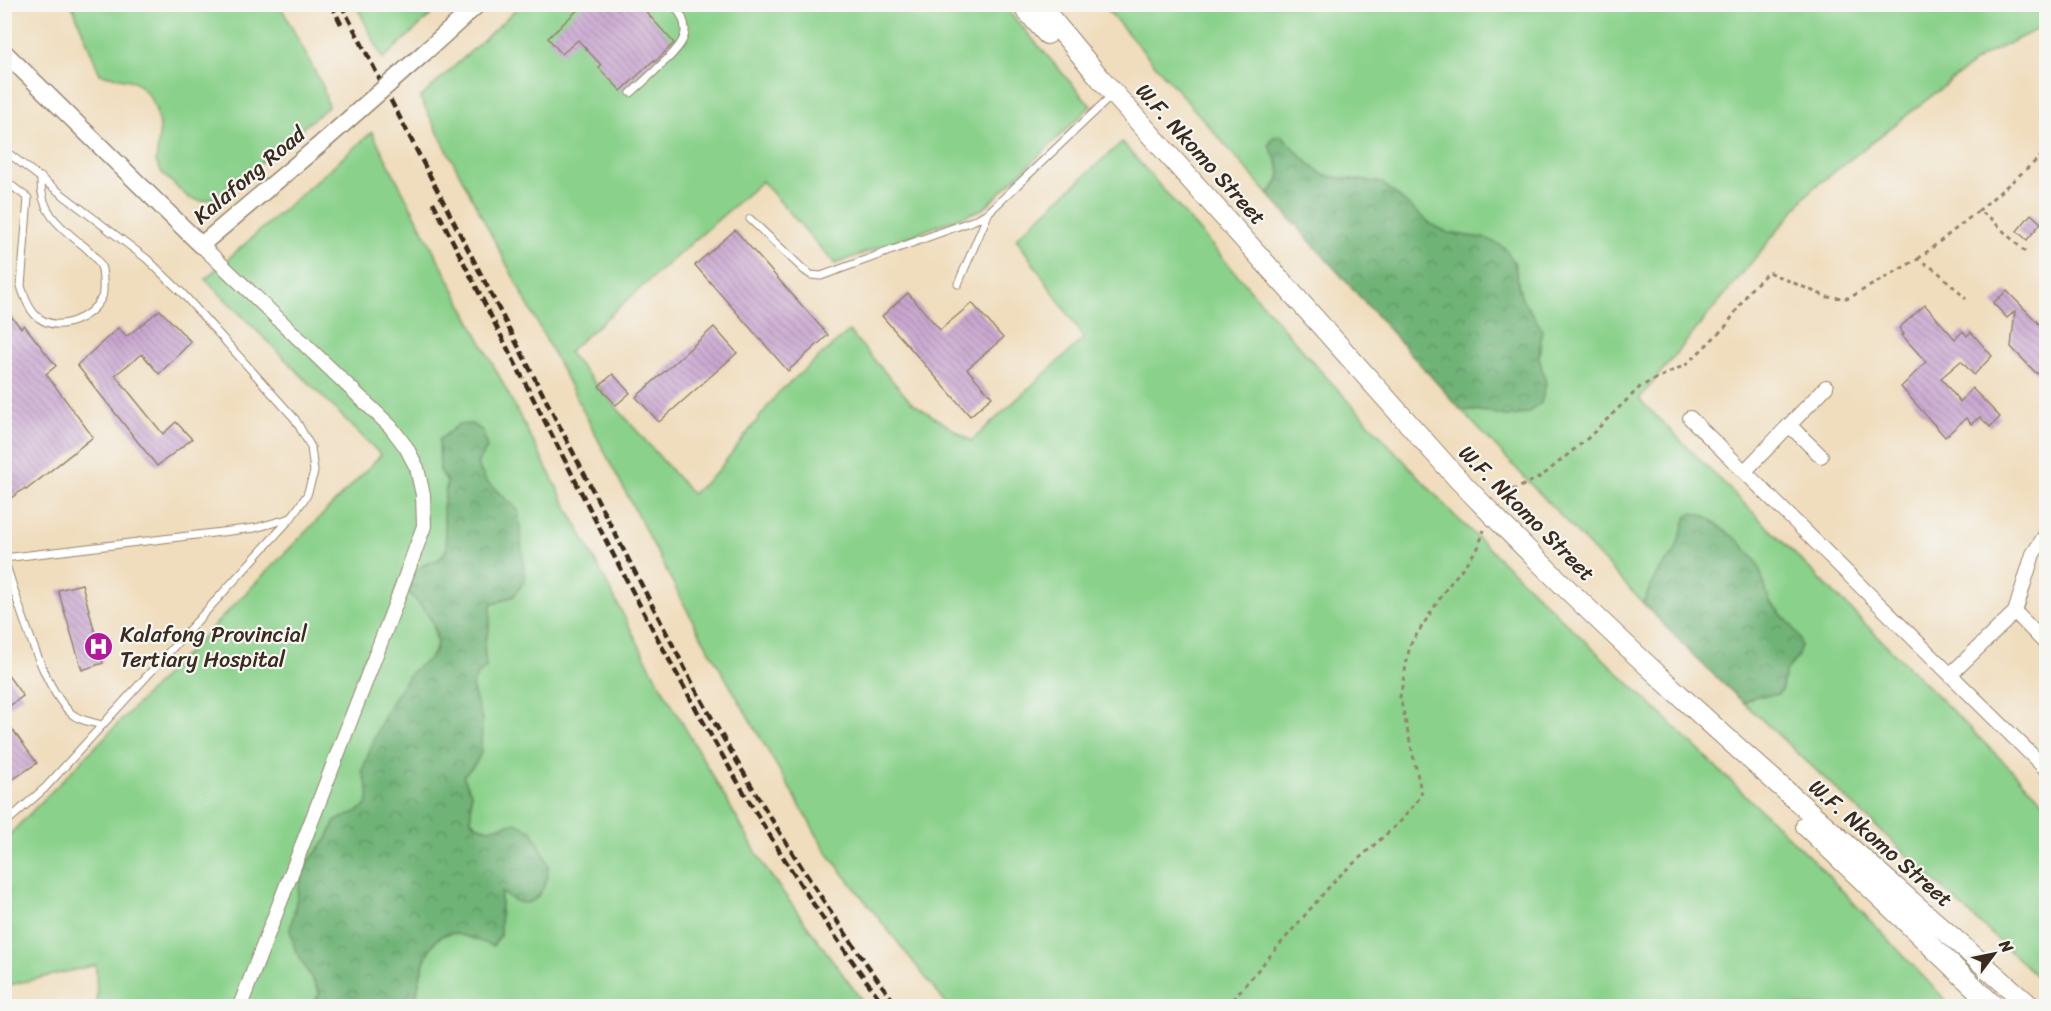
<svg xmlns="http://www.w3.org/2000/svg" width="2051" height="1011" font-family="Sriracha,sans-serif">
  <style>
    .grass { fill: #8ad18b; stroke: #627e54; stroke-width: 1.5 }
    .forest { fill: url(#forest-crowns); stroke: #556e4a; stroke-width: 1.5 }
    .building { fill: url(#building-back-hatch) }
    .lines { fill: none; stroke-linecap: round; stroke-linejoin: round }
    .service-casing { stroke: #96846e; stroke-width: 9 }
    .minor-casing { stroke: #96846e; stroke-width: 16 }
    .tertiary-casing { stroke: #96846e; stroke-width: 19 }
    .secondary-casing { stroke: #96846e; stroke-width: 22 }
    .path { stroke: #96846e; stroke-width: 3; stroke-dasharray: 4.5 4.5; stroke-linecap: butt }
    .service { stroke: #fff; stroke-width: 7 }
    .minor { stroke: #fff; stroke-width: 14 }
    .tertiary { stroke: #fff; stroke-width: 16 }
    .secondary { stroke: #fff; stroke-width: 20 }
    .rail { stroke: #3b2a1e; stroke-width: 4.5; stroke-dasharray: 9 4.5; stroke-linecap: butt }
    .tertiary-bridge-casing { stroke: #96846e; stroke-width: 19; stroke-linecap: butt }
    .tertiary-bridge { stroke: #fff; stroke-width: 16 }
    .labels { text-anchor: middle; dominant-baseline: central; stroke-width: 4.5; stroke-linejoin: round; paint-order: stroke }
    .street-label { font-size: 22px; fill: #3b2a1e; stroke: #f6f6f2 }
    .poi-label { font-size: 22px; fill: #3b2a1e; stroke: #f6f6f2; text-anchor: start }
  </style>
  <defs>
    <pattern id="forest-crowns" width="20" height="18" patternUnits="userSpaceOnUse" patternTransform="scale(1.5)"><rect width="20" height="18" fill="#6fb377"/><path d="M2 6a3 3 0 1 1 6 0M12 15a3 3 0 1 1 6 0" fill="none" stroke="#5c9261"/></pattern>
    <pattern id="building-back-hatch" width="6" height="6" patternUnits="userSpaceOnUse" patternTransform="scale(1.5)"><rect width="6" height="6" fill="#c9a6d0"/><path d="M-1 5l2 2M0 0l6 6M5-1l2 2" fill="none" stroke="#a487a8"/></pattern>
  </defs>
  <rect width="100%" height="100%" fill="#f6f6f2"/>
  <filter id="ink" filterUnits="userSpaceOnUse"><feTurbulence type="fractalNoise" baseFrequency=".0167" numOctaves="2"/><feDisplacementMap in="SourceGraphic" scale="12" xChannelSelector="R" yChannelSelector="G"/><feConvolveMatrix kernelMatrix="1 2 1 2 8 2 1 2 1" color-interpolation-filters="sRGB"/></filter>
  <filter id="wash" filterUnits="userSpaceOnUse"><feTurbulence type="fractalNoise" baseFrequency=".008" numOctaves="4" result="noise"/><feDisplacementMap in="SourceGraphic" scale="24" xChannelSelector="R" yChannelSelector="G"/><feGaussianBlur stdDeviation="1.35" result="paint"/><feColorMatrix in="noise" values="0 0 0 0 0 0 0 0 0 0 0 0 0 0 0 0 0 1.4 0 .05"/><feComposite in="paint" operator="in"/></filter>
  <g filter="url(#wash)">
    <rect width="100%" height="100%" fill="#f0ddbd"/>
    <!-- grass -->
    <path class="grass" d="M72 5H280L323 87 328 107 219 197 201 201 189 198 163 174 156 162 160 127 155 107 148 94 134 81 100 74Z
      M356 5H442L383 59Z
      M521 5H1003L1091 106 983 209 835 264 762 181 568 352 692 494 717 472 779 392 849 331 911 402 971 441 1084 338 1016 238 1122 142 1319 369 1453 514 1818 865 1951 1006H948L828 854 697 629 420 98Z
      M1103 5H2046V25L1983 56 1811 190 1639 399 2046 804V985L1744 703 1756 696 1776 695 1781 691 1785 672 1797 658 1792 626 1770 602 1757 562 1688 516 1675 552 1656 575 1643 603 1461 410 1490 412 1508 417 1527 413 1541 402 1546 384 1539 358 1541 329 1521 297 1514 262 1488 239 1449 233 1432 225 1382 183 1325 176 1310 165 1282 136 1269 145C1279 166 1288 175 1268 194Z
      M372 132 653 672 766 869 866 1006H415C419 985 423 940 448 934 461 930 486 935 500 936L501 892 515 823 488 829 476 825 471 820V793L463 776 476 763 482 720 472 687 477 675 486 668 484 643 489 630 491 605 514 596 518 510 485 480 477 463 440 470 447 482 443 508 447 548 440 559 422 565 437 644 430 660 413 671 362 771C377 808 367 807 335 821L327 839 303 869 295 949 320 994 311 1006H97L96 965 5 986 4 840 381 455 205 279Z"/>
    <!-- forest -->
    <path class="forest" d="M1282 136 1310 165 1325 176 1382 183 1432 225 1449 233 1488 239 1504 247 1514 262 1521 297 1542 329 1539 358 1546 384 1541 403 1527 413 1508 417 1490 412 1461 410 1268 194C1288 175 1279 166 1269 145L1273 137Z
      M459 424H472L483 431 487 448 477 463 485 480 518 510 525 580 514 596 491 605 489 630 484 643 486 668 477 675 472 687 482 720 481 752 476 763 463 776 471 793V820L476 825 488 829 515 823 532 830C537 841 545 854 548 865 550 877 540 902 526 903 516 904 509 896 501 892L500 936 493 946C483 943 458 932 449 933 423 938 418 986 415 1006H311L320 993 295 949 290 930 303 869 327 839 335 821C367 807 377 808 362 771 375 736 388 701 412 672 421 661 436 661 437 642 437 620 422 607 408 592 414 569 418 566 440 559L447 548 443 508 447 482 440 470 439 440Z
      M1693 513 1705 516 1739 541 1757 562 1770 602 1792 626 1800 639 1801 646 1797 658 1785 672 1781 691 1776 695 1756 696 1744 703 1697 659 1643 603 1656 575 1675 552 1687 516Z"/>
    <g id="blocks">
      <!-- building -->
      <path class="building" d="M584 4H639L674 43 655 62 654 60 621 91 599 68 601 65 578 40 562 54 548 38Z
        M2031 214 2041 223 2027 240 2017 231Z
        M735 230 828 335 788 371 695 265Z
        M2007 291 2046 331V364L2037 374 2011 347 2015 311 2007 318 1993 303Z
        M908 293 940 330 972 303 1003 338 967 369 992 397 970 416 882 316Z
        M1925 305 1955 339 1963 331 1967 336 1971 332 1992 356 1974 375 1961 361 1941 378 1960 402 1972 388 2000 417 1990 427 1980 417 1971 424 1966 418 1945 437 1901 387 1926 362 1902 335 1904 334 1899 328Z
        M4 308 21 328 24 325 56 366 46 374 93 437 26 490 25 488 4 503Z
        M160 310 191 342 159 374 142 354 115 375 163 434 176 422 192 439 157 466 77 365 118 328 127 336Z
        M714 327 737 353 659 422 636 397Z
        M613 374 630 393 616 405 599 386Z
        M82 584 103 663 82 670 58 590Z
        M4 670 23 696 4 710Z
        M4 718 37 763 9 782 4 775Z"/>
    </g>
  </g>
  <g filter="url(#ink)">
    <use href="#blocks" fill-opacity="0" stroke="#96846e" stroke-width="1.5"/>
    <g class="lines">
      <defs>
        <path id="service" d="M631 93C641 84 652 74 662 64 683 45 696 30 673 4
          M4 150 147 259 183 294 295 419 311 447 314 472 307 495 291 518 255 528 4 558
          M4 180 28 198 21 286C24 296 30 312 39 318 60 333 91 318 102 297 104 291 103 276 102 269 99 260 92 253 85 247 60 227 39 212 41 177
          M750 219 804 270 811 275 821 276 975 220 989 212 1107 100 1111 93
          M958 284 989 212
          M4 559C16 595 43 691 72 714 80 721 92 722 102 725
          M4 824 45 788 291 518"/>
        <path id="minor" d="M201 245 390 426 406 447 417 468 423 495 424 526 397 600 240 1006
          M1690 418 2046 769
          M1789 425 1821 456
          M1745 471 1826 387
          M2015 612 2046 644
          M1951 674 2015 612 2033 554 2046 534"/>
        <path id="tertiary" d="M4 52 201 245 324 141
          M424 53 478 4"/>
        <path id="secondary" d="M1021 4 1047 34
          M1039 4 1100 78 1458 479C1637 667 1836 834 2030 1006
          M1806 826 1994 1006"/>
      </defs>
      <!-- service casing -->
      <use href="#service" class="service-casing"/>
      <!-- minor casing -->
      <use href="#minor" class="minor-casing"/>
      <!-- tertiary casing -->
      <use href="#tertiary" class="tertiary-casing"/>
      <!-- secondary casing -->
      <use href="#secondary" class="secondary-casing"/>
      <!-- path -->
      <path class="path" d="M1978 211 2046 152
        M1918 259 1978 211 1989 217 2025 252
        M1494 490 1516 489 1542 476 1588 438 1641 386 1687 364 1726 326 1750 290 1768 272 1827 297 1849 298 1918 259 1937 271 1966 299
        M1227 1006 1336 879 1401 821 1422 795 1400 697 1410 645 1446 589 1478 548 1484 530"/>
      <!-- service -->
      <use href="#service" class="service"/>
      <!-- minor -->
      <use href="#minor" class="minor"/>
      <!-- tertiary -->
      <use href="#tertiary" class="tertiary"/>
      <!-- secondary -->
      <use href="#secondary" class="secondary"/>
      <!-- rail -->
      <path class="rail" d="M331 4 341 24
        M341 4 696 690C757 799 823 906 897 1006
        M433 202C489 313 546 423 602 533 687 696 774 858 885 1006"/>
      <defs>
        <path id="tertiary-bridge" d="M324 141 424 53"/>
      </defs>
      <!-- tertiary-bridge casing -->
      <use href="#tertiary-bridge" class="tertiary-bridge-casing"/>
      <!-- tertiary-bridge -->
      <use href="#tertiary-bridge" class="tertiary-bridge"/>
    </g>
  </g>
  <!-- icons -->
  <defs>
    <symbol id="hospital-disc" viewBox="-11 -11 22 22"><circle r="9.5" fill="#b5179e" stroke="#f6f6f2"/><path d="M-5-5h3v3.5h4V-5h3V5h-3V1.5h-4V5h-3Z" fill="#fff"/></symbol>
  </defs>
  <g fill-rule="evenodd">
    <use href="#hospital-disc" x="82" y="630" width="33" height="33"/>
  </g>
  <g class="labels">
    <!-- street labels -->
    <g class="street-label">
      <text transform="translate(1201 154) rotate(48)">W.F. Nkomo Street</text>
      <text transform="translate(249 175) rotate(-40)">Kalafong Road</text>
      <text transform="translate(1527 513) rotate(45)">W.F. Nkomo Street</text>
      <text transform="translate(1881 843) rotate(41)">W.F. Nkomo Street</text>
    </g>
    <!-- poi labels -->
    <g class="poi-label">
      <text x="120" y="634">Kalafong Provincial<tspan x="120" dy="25">Tertiary Hospital</tspan></text>
    </g>
  </g>
  <!-- margin -->
  <rect width="2051" height="1011" fill="none" stroke="#f6f6f2" stroke-width="24"/>
  <!-- north arrow -->
  <g transform="translate(1994 954) rotate(58)" stroke="#f6f6f2" stroke-width="4.5" paint-order="stroke">
  <path d="M0-4.5L10 22L0 15L-10 22Z" fill="#3b2a1e"/>
  <text y="-9" font-size="16" font-weight="bold" text-anchor="middle" fill="#3b2a1e">N</text>
  </g>
</svg>
